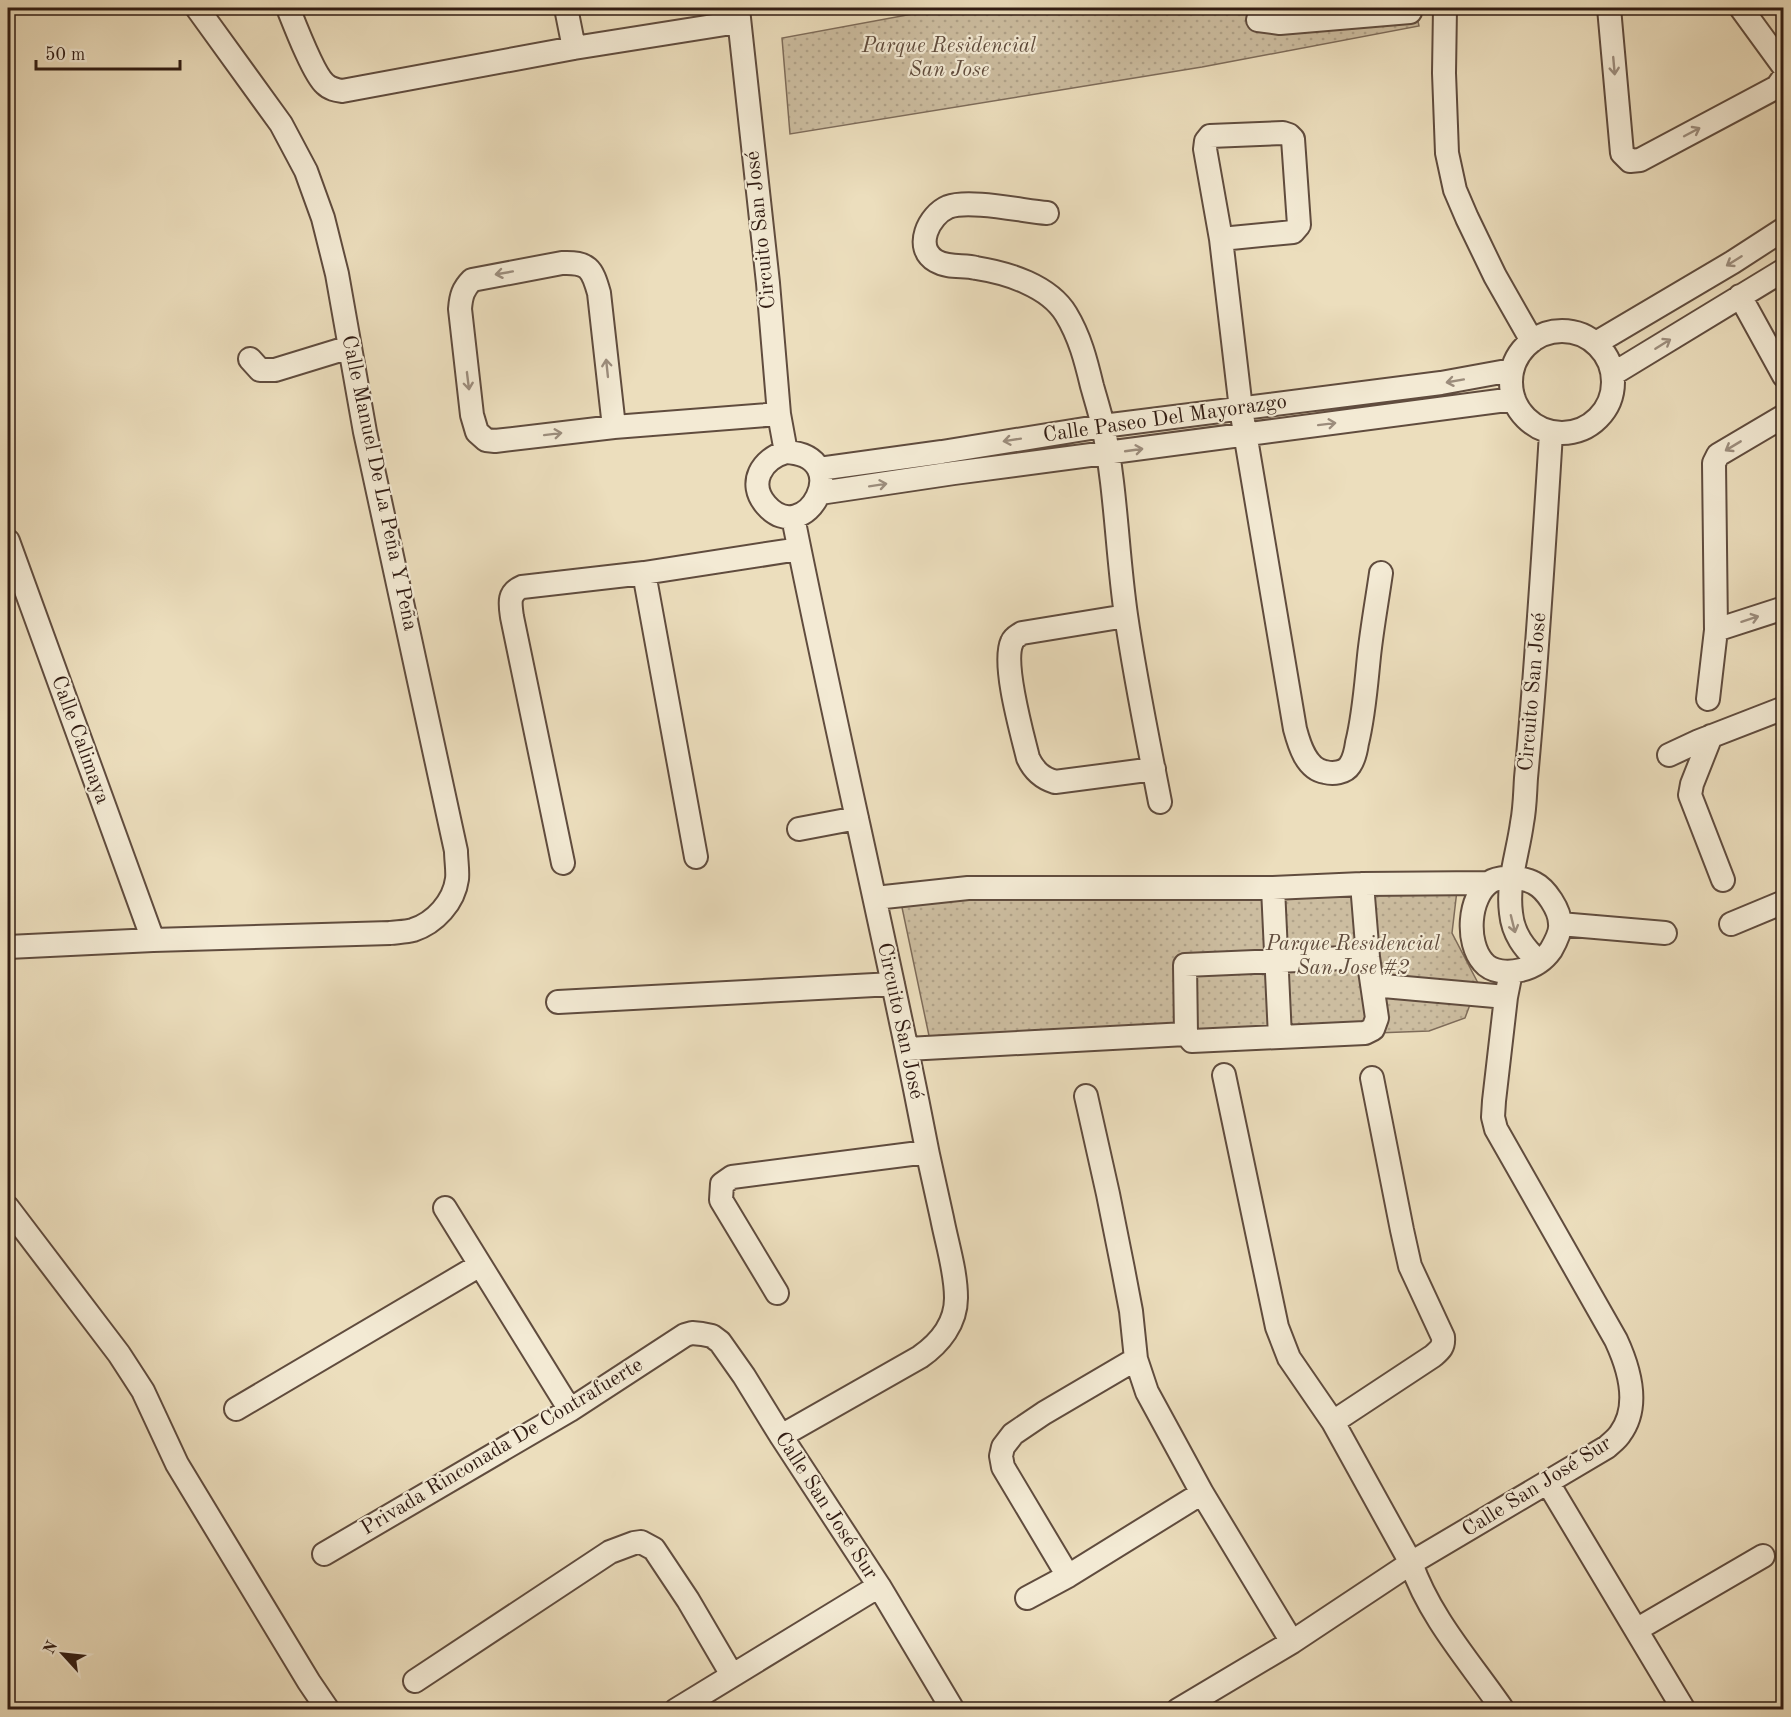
<svg xmlns="http://www.w3.org/2000/svg" width="1791" height="1717" font-family="'Old Standard TT',serif">
  <style>
    .grass { fill: url(#grass-dots); stroke: #7e6c5a; stroke-width: 1.5 }
    .lines { fill: none; stroke-linecap: round; stroke-linejoin: round }
    .minor-casing { stroke: #604c3e; stroke-width: 26 }
    .minor { stroke: #f3ead4; stroke-width: 22 }
    .oneway { stroke: #9c8d7d }
    .labels { text-anchor: middle; dominant-baseline: central; stroke-width: 4.5; stroke-linejoin: round; paint-order: stroke }
    .park-label { font-size: 21px; font-style: italic; fill: #604c3d; stroke: #f3ead4 }
    .street-label { font-size: 21px; fill: #311c13; stroke: #f3ead4 }
  </style>
  <defs>
    <pattern id="grass-dots" width="8" height="8" patternUnits="userSpaceOnUse" patternTransform="scale(1.5)"><rect width="8" height="8" fill="#ccbda0"/><path d="M2 2h.1M6 6h.1" fill="none" stroke="#b0a289" stroke-width="1.8" stroke-linecap="round"/></pattern>
  </defs>
  <rect width="100%" height="100%" fill="#ecdebd"/>
  <filter id="stains"><feTurbulence type="fractalNoise" baseFrequency=".00333" numOctaves="4"/><feColorMatrix values="0 0 0 0 .2 0 0 0 0 .09 0 0 0 0 .02 0 0 0 .5 -.17"/></filter>
  <radialGradient id="worn" r=".72"><stop offset=".6" stop-color="#630" stop-opacity="0"/><stop offset="1" stop-color="#630" stop-opacity=".3"/></radialGradient>
  <!-- grass -->
  <path class="grass" d="M945 8H1415L1419 26 1202 67 790 134 782 38Z
    M1459 873 1452 933 1478 983 1465 1018 1429 1031 932 1050 900 898Z"/>
  <g class="lines">
    <defs>
      <path id="minor" d="M288 8C294 23 314 75 325 84 330 89 336 90 342 91L574 48 738 22
        M566 8 574 48
        M1445 8 1444 73 1447 153 1455 190 1467 218 1495 276 1532 341
        M1609 8 1622 153 1630 161 1640 160 1777 87 1784 77
        M1741 8 1784 67
        M738 9 768 283 779 414 786 452
        M1258 20 1280 23 1410 12
        M1047 213C1023 211 969 199 948 207 929 215 913 248 936 261 948 268 964 265 976 268 1008 273 1049 286 1066 314 1080 337 1086 361 1092 386 1096 400 1100 413 1103 426 1116 487 1117 553 1126 615 1135 678 1148 740 1160 802
        M1221 239 1293 232 1299 225 1293 139 1289 135 1283 133 1210 136 1206 141 1205 149 1221 239 1241 409 1295 729C1299 744 1306 769 1325 772 1333 774 1345 773 1350 765 1354 759 1356 750 1357 743 1364 715 1366 685 1369 656 1372 628 1377 601 1381 573
        M1740 296 1784 376
        M1511 382a51 51 0 1 1 102 0a51 51 0 1 1-102 0Z
        M1596 343 1733 262 1784 229
        M250 359 260 370H275L350 347
        M1613 374 1784 270
        M614 427 599 293C592 268 588 262 562 263L472 280C463 289 461 296 460 309L472 415 477 432 486 440 495 441 614 427 779 414
        M786 452C857 456 805 550 766 505 747 483 762 459 786 452Z
        M819 469 942 452 1103 426 1441 383 1512 370
        M820 493 954 473 1514 399
        M8 541 153 940
        M644 573 696 857
        M1126 616 1022 633C1018 636 1014 637 1012 642 1002 664 1022 733 1028 758 1034 771 1042 778 1055 782L1154 769
        M1716 630 1784 608
        M1708 699 1716 630 1714 463 1718 455 1784 416
        M1711 736 1692 784 1690 795 1723 880
        M1669 755 1699 741 1784 708
        M799 829 857 818
        M563 863 512 617C510 603 508 593 522 587L644 573 799 549
        M1512 877C1519 878 1527 879 1534 883 1546 889 1560 910 1560 924 1561 932 1555 943 1551 950 1544 960 1533 967 1521 970 1509 973 1492 973 1483 962 1466 943 1468 897 1490 882 1496 878 1504 878 1512 877Z
        M1362 884 1368 957 1377 1018 1373 1029 1365 1033 1192 1041 1186 1034 1185 965 1368 957
        M1273 888 1280 1037
        M875 898 968 888H1273L1362 884 1488 883
        M1560 924 1665 933
        M1731 924 1784 902
        M8 947 153 940 390 933C397 932 406 932 413 930 435 923 454 902 457 879 458 871 456 860 456 851L365 432 337 274 323 218 306 171 281 124 197 8
        M1539 962C1524 948 1513 934 1511 913 1507 882 1518 853 1522 823 1525 808 1525 793 1526 778 1537 663 1544 548 1551 433
        M1372 985 1506 997
        M558 1002 893 984
        M907 1049 1186 1034
        M1224 1075 1277 1327 1289 1358 1333 1422 1411 1563C1430 1618 1470 1662 1503 1710
        M1086 1096 1108 1194 1123 1269 1131 1311 1136 1359 1147 1392 1202 1493 1292 1642
        M8 1208 119 1354 143 1391 177 1464 309 1682 328 1710
        M445 1208 570 1410
        M777 1293 721 1200 722 1184 732 1177 927 1152
        M236 1409 480 1265
        M1333 1422 1433 1356C1440 1350 1444 1347 1443 1337L1410 1266 1402 1230 1372 1078
        M781 1436 920 1357C940 1343 956 1323 956 1298 956 1271 947 1244 942 1218 932 1175 923 1132 915 1089 876 898 831 708 793 517
        M1548 1483 1684 1710
        M324 1554 570 1410 685 1335 692 1333 702 1334 712 1336 720 1342 744 1376 781 1436 879 1586 953 1710
        M1068 1576 1003 1467 1001 1456 1003 1447 1013 1434 1044 1413 1136 1359
        M1027 1598 1068 1576 1202 1493
        M1636 1630 1763 1556
        M415 1681 610 1552 634 1543 641 1542 654 1549 688 1600 732 1675
        M676 1710 879 1586
        M1178 1710 1292 1642 1411 1563 1607 1447C1611 1443 1617 1439 1620 1434 1641 1406 1629 1368 1616 1340L1496 1129 1493 1117 1494 1101 1506 997 1511 972"/>
    </defs>
    <!-- minor casing -->
    <use href="#minor" class="minor-casing"/>
    <!-- minor -->
    <use href="#minor" class="minor"/>
  </g>
  <!-- one-way arrows -->
  <defs><path id="oneway-shaft" d="M-6 0H5M1.5-3L5.5 0L1.5 3" fill="none" stroke-width="1.6" stroke-linecap="round" stroke-linejoin="round" transform="scale(1.5)"/></defs>
  <g class="oneway">
    <use href="#oneway-shaft" transform="translate(1614 66) rotate(85)"/>
    <use href="#oneway-shaft" transform="translate(1692 132) rotate(-28)"/>
    <use href="#oneway-shaft" transform="translate(1734 261) rotate(148)"/>
    <use href="#oneway-shaft" transform="translate(504 273) rotate(170)"/>
    <use href="#oneway-shaft" transform="translate(1663 344) rotate(-32)"/>
    <use href="#oneway-shaft" transform="translate(607 368) rotate(-96)"/>
    <use href="#oneway-shaft" transform="translate(468 381) rotate(83)"/>
    <use href="#oneway-shaft" transform="translate(1455 381) rotate(170)"/>
    <use href="#oneway-shaft" transform="translate(1327 424) rotate(-7)"/>
    <use href="#oneway-shaft" transform="translate(553 434) rotate(-7)"/>
    <use href="#oneway-shaft" transform="translate(1012 440) rotate(171)"/>
    <use href="#oneway-shaft" transform="translate(1733 446) rotate(149)"/>
    <use href="#oneway-shaft" transform="translate(1134 450) rotate(-8)"/>
    <use href="#oneway-shaft" transform="translate(878 485) rotate(-9)"/>
    <use href="#oneway-shaft" transform="translate(1750 619) rotate(-18)"/>
    <use href="#oneway-shaft" transform="translate(1513 924) rotate(76)"/>
  </g>
  <g class="labels">
    <!-- park labels -->
    <g class="park-label">
      <text x="949" y="46">Parque Residencial<tspan x="949" dy="24">San Jose</tspan></text>
      <text x="1353" y="944">Parque Residencial<tspan x="1353" dy="24">San Jose #2</tspan></text>
    </g>
    <!-- street labels -->
    <g class="street-label">
      <text transform="translate(761 230) rotate(-96)">Circuito San José</text>
      <text transform="translate(1165 419) rotate(-8)">Calle Paseo Del Mayorazgo</text>
      <text transform="translate(379 483) rotate(78)">Calle Manuel De La Peña Y Peña</text>
      <text transform="translate(1533 692) rotate(-85)">Circuito San José</text>
      <text transform="translate(80 740) rotate(70)">Calle Calimaya</text>
      <text transform="translate(900 1021) rotate(78)">Circuito San José</text>
      <text transform="translate(502 1447) rotate(-31)">Privada Rinconada De Contrafuerte</text>
      <text transform="translate(1537 1487) rotate(-32)">Calle San José Sur</text>
      <text transform="translate(826 1506) rotate(57)">Calle San José Sur</text>
    </g>
  </g>
  <!-- margin -->
  <rect width="1791" height="1717" fill="none" stroke="#ecdebd" stroke-width="30"/>
  <rect x="9" y="9" width="1773" height="1699" fill="none" stroke="#311c13" stroke-width="3"/>
  <rect x="15" y="15" width="1761" height="1687" fill="none" stroke="#311c13" stroke-width="1.5"/>
  <!-- north arrow -->
  <g transform="translate(63 1654) rotate(297)" stroke="#f3ead4" stroke-width="4.5" paint-order="stroke">
  <path d="M0-4.5L10 22L0 15L-10 22Z" fill="#311c13"/>
  <text y="-9" font-size="16" font-weight="bold" text-anchor="middle" fill="#311c13">N</text>
  </g>
  <!-- scale -->
  <path d="M36 60v9h144v-9" fill="none" stroke="#311c13" stroke-width="3"/>
  <text x="45" y="60" font-size="18" fill="#311c13" stroke="#f3ead4" stroke-width="4.5" paint-order="stroke">50 m</text>
  <rect width="100%" height="100%" filter="url(#stains)"/>
  <rect width="100%" height="100%" fill="url(#worn)"/>
</svg>
